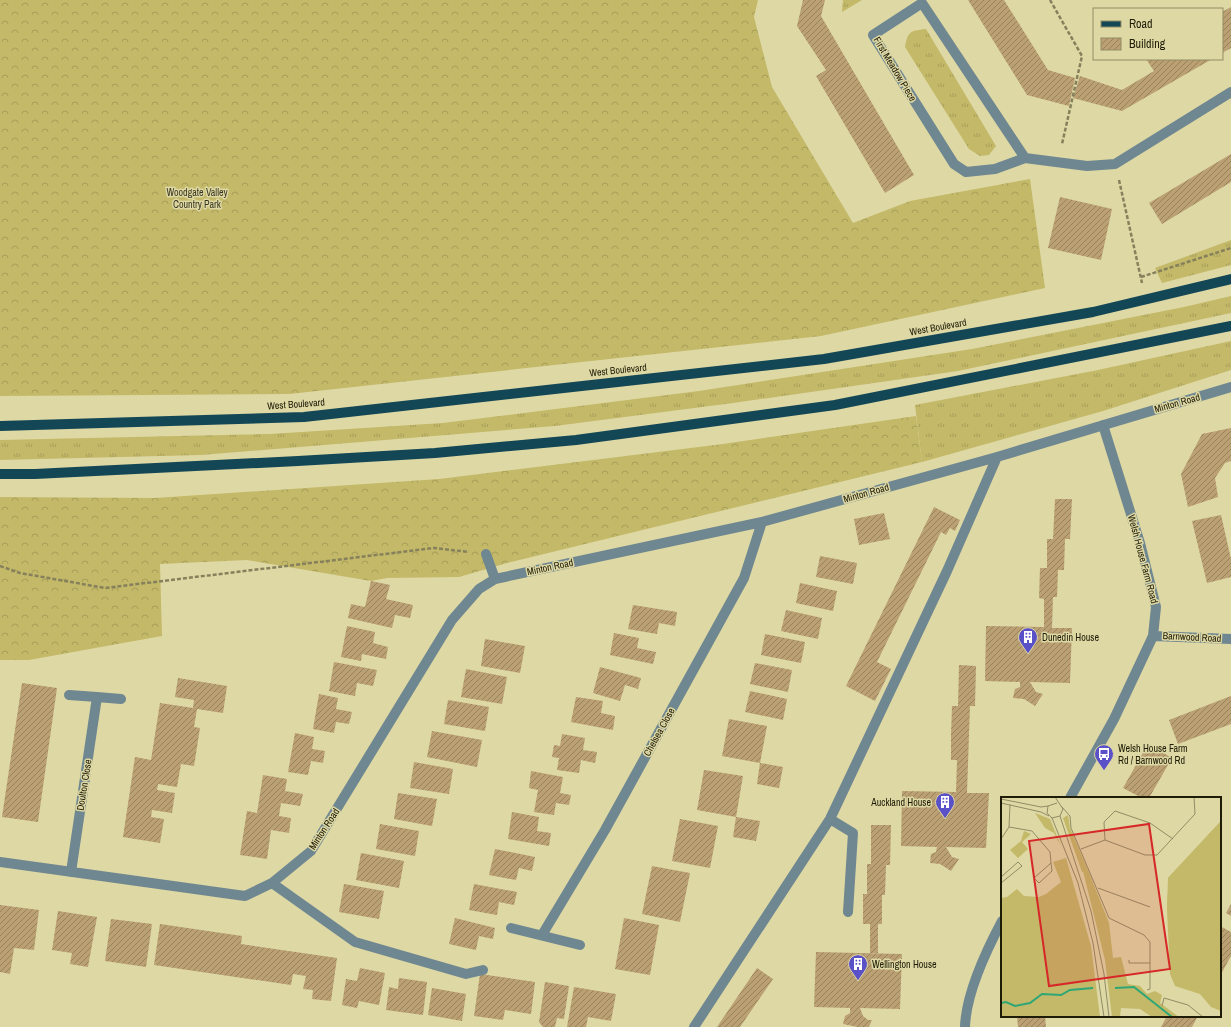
<svg xmlns="http://www.w3.org/2000/svg" width="1231" height="1027" font-family="'Archivo Narrow',sans-serif">
  <style>
    .grass { fill: url(#grass-tufts) }
    .forest { fill: url(#forest-crowns) }
    .building { fill: url(#building-hatch) }
    .lines { fill: none; stroke-linecap: round; stroke-linejoin: round }
    .path { stroke: #86815c; stroke-width: 2.5; stroke-dasharray: 4 2; stroke-linecap: butt }
    .minor { stroke: #6f8790; stroke-width: 10 }
    .major { stroke: #144756; stroke-width: 10 }
    .labels { text-anchor: middle; dominant-baseline: central; stroke-width: 3; stroke-linejoin: round; paint-order: stroke }
    .street-label { font-size: 10px; fill: #1e1b07; stroke: #ded8a4 }
    .park-label { font-size: 10px; fill: #3a3720; stroke: #ded8a4 }
    .poi-label { font-size: 10px; fill: #1e1b07; stroke: #ded8a4; text-anchor: start }
    .inset-river { fill: none; stroke: #2ea676; stroke-width: 2 }
    .inset-road { fill: none; stroke: #918c65; stroke-width: 1 }
    .view { fill: #d62828; fill-opacity: 0.15; stroke: #d62828; stroke-width: 2 }
    .inset-edge { fill: none; stroke: #1e1b07; stroke-width: 2 }
  </style>
  <defs>
    <pattern id="grass-tufts" width="24" height="20" patternUnits="userSpaceOnUse"><rect width="24" height="20" fill="#c3b968"/><path d="M3 7l-1-3M5 7V3M7 7l1-3M15 17l-1-3M17 17v-4M19 17l1-3" fill="none" stroke="#a79e59"/></pattern>
    <pattern id="forest-crowns" width="20" height="18" patternUnits="userSpaceOnUse"><rect width="20" height="18" fill="#c3b968"/><path d="M2 6a3 3 0 1 1 6 0M12 15a3 3 0 1 1 6 0" fill="none" stroke="#a79e59"/></pattern>
    <pattern id="building-hatch" width="6" height="6" patternUnits="userSpaceOnUse"><rect width="6" height="6" fill="#baa073"/><path d="M-1 1l2-2M0 6l6-6M5 7l2-2" fill="none" stroke="#97825c"/></pattern>
  </defs>
  <rect width="100%" height="100%" fill="#ded8a4"/>
  <!-- grass -->
  <path class="grass" d="M843 0H862L842 12Z
    M926 29 996 146 989 155 980 156 969 149 905 47C908 31 910 31 926 29Z
    M1231 240V265L1162 283 1155 268Z
    M1231 296V313L958 371 733 403 555 426 201 455 0 460V440L270 434 443 423 699 391 972 349 1184 307Z
    M1231 341V370L1103 411 922 462 915 405 1098 370Z"/>
  <!-- forest -->
  <path class="forest" d="M0 0H758L754 17 772 87 853 223 910 201 1030 179 1045 288 821 336 289 394 0 396Z
    M916 416 922 462 507 563 459 577 387 578 371 581 247 560 160 564 162 636 29 660H0V497L155 498 439 479 723 444Z"/>
  <!-- building -->
  <path class="building" d="M803 0H825L821 16 914 175 885 193 816 76 826 70 797 26Z
    M968 0H1004L1048 70 1075 78 1069 106 1027 95Z
    M1231 7V48L1222 53V12Z
    M1146 59H1212L1122 111 1073 98 1080 76 1122 90 1154 71Z
    M1231 154V182L1162 224 1149 203Z
    M1060 197 1112 209 1101 260 1048 248Z
    M1231 428V461L1225 463 1215 478 1218 497 1188 507 1181 474 1202 434Z
    M1055 499H1072L1070 539H1065L1064 570H1058L1057 597H1053L1052 628H1072L1070 683 1030 682 1036 692 1043 694 1035 706 1024 699 1013 698 1015 689 1020 687V682L985 681 986 626 1044 627V599L1039 598 1040 568H1047V539H1053Z
    M934 507 960 520 955 531 950 528 946 535 941 532 877 662 891 669 875 701 846 686Z
    M884 513 890 539 859 545 854 519Z
    M1221 515 1231 559V577L1207 583 1192 521Z
    M820 556 857 563 853 584 816 577Z
    M371 581 390 585 386 599 413 605 410 618 395 615 392 628 348 618 351 604 365 607Z
    M800 583 837 591 833 611 796 603Z
    M633 605 677 612 675 626 659 623 657 634 628 629Z
    M786 610 822 618 818 639 781 631Z
    M347 626 375 632 373 643 388 647 386 659 362 654 361 661 341 657Z
    M614 633 639 638 637 648 656 652 653 664 610 655Z
    M765 634 805 642 801 663 761 655Z
    M485 639 525 646 520 673 481 666Z
    M334 662 377 670 373 686 357 683 355 696 329 691Z
    M755 663 792 670 788 692 750 684Z
    M959 665 976 666 975 706H970L967 793H989L986 848 946 847 952 857 959 859 951 871 940 864 930 863 931 854 936 852 937 847 901 846 902 791 956 792 957 760H951V735L952 706H958Z
    M600 667 641 678 638 689 625 685 620 701 593 693Z
    M466 669 507 677 502 704 461 697Z
    M178 678 227 686 223 713 197 709 194 727 200 728 194 766 181 764 177 787 158 784 157 790 175 793 172 813 152 810 151 817 164 819 160 843 123 837 135 757 151 760 160 703 193 708 194 700 175 697Z
    M22 683 57 688 38 822 2 817Z
    M750 691 787 699 783 720 745 712Z
    M319 694 338 698 336 709 352 712 349 724 336 722 334 733 313 729Z
    M1231 696V724L1178 744 1169 720Z
    M576 697 603 701 601 713 615 716 613 730 571 722Z
    M448 700 489 707 485 731 444 724Z
    M729 719 767 726 760 763 783 767 779 788 757 784 760 763 722 756Z
    M432 731 482 740 477 767 427 757Z
    M295 733 314 737 312 749 325 751 323 763 311 761 308 775 288 772Z
    M562 734 585 738 583 750 597 752 595 763 581 760 579 773 557 770 559 758 552 757 554 745 560 746Z
    M1148 744 1172 758 1149 798H1142L1123 788Z
    M414 762 453 769 449 794 410 788Z
    M704 770 743 776 736 817 760 821 756 841 733 837 736 817 697 810Z
    M531 771 563 777 560 793 571 795 569 805 556 803 554 815 534 812 538 790 529 788Z
    M263 775 287 779 285 791 303 794 300 806 281 803 279 816 291 818 289 833 271 830 267 859 240 855 247 811 257 813Z
    M398 793 437 799 432 826 394 819Z
    M512 812 539 817 537 831 551 833 549 846 508 839Z
    M680 819 718 826 710 868 672 861Z
    M380 824 419 831 415 856 376 849Z
    M871 825H891L890 865H886L885 895H882V924H878V953H870V924H863V894H867V864H871Z
    M495 849 535 857 532 871 519 868 516 880 489 875Z
    M361 853 404 861 399 888 356 880Z
    M652 866 690 873 680 922 642 914Z
    M344 884 384 891 379 919 339 912Z
    M474 884 517 892 514 905 499 902 497 915 469 910Z
    M1231 904V916L1226 913Z
    M0 905 39 910 34 950 14 948 10 974 0 972Z
    M58 911 97 917 88 967 70 964 72 953 52 950Z
    M455 918 495 928 493 939 479 936 476 950 449 944Z
    M624 918 659 925 650 975 615 969Z
    M111 919 152 924 146 967 105 961Z
    M160 924 242 936 241 944 337 958 331 1001 312 999 313 990 303 989 306 976 293 974 291 985 154 965Z
    M1220 926 1231 932V956L1220 976Z
    M816 952 902 954 900 1009 860 1008 863 1016 868 1020H872L869 1027H858L843 1024 845 1016 850 1013V1008L814 1007Z
    M360 968 385 973 379 1005 359 1001 357 1008 342 1005 346 979 357 981Z
    M757 968 773 979 740 1027H717Z
    M480 974 535 982 531 1014 505 1010 503 1020 474 1016Z
    M399 978 427 982 423 1015 386 1010 389 987 398 989Z
    M545 982 569 986 564 1019 557 1018 555 1027H543L539 1022Z
    M574 987 616 994 611 1021 588 1017 586 1027H567Z
    M432 988 466 994 462 1021 428 1015Z
    M1017 1016H1045L1046 1027H1018Z
    M1167 1016H1198L1192 1027H1161Z"/>
  <g class="lines">
    <!-- path -->
    <path class="path" d="M1050 0 1082 56 1062 144
      M1119 180 1142 283
      M1141 277 1231 248
      M0 566 20 573 105 588 434 548 469 552"/>
    <!-- minor -->
    <path class="minor" d="M1025 158 922 3 873 35 954 164 966 172 995 169 1025 158 1087 166 1115 164 1231 92
      M486 554 495 579
      M1153 636 1231 639
      M69 695 97 697
      M1070 798 1114 719 1153 636 1156 607 1140 543 1103 425
      M830 819 853 833 848 912
      M0 862 245 896 272 883 311 851 452 620 479 589 495 579 762 522 997 457 1231 387
      M71 872 97 697 121 699
      M272 883 355 942 466 974 483 970
      M511 928 580 945
      M542 935 605 830 744 578 762 522
      M694 1027 830 819 947 571 997 457
      M965 1027C966 993 986 951 1002 921"/>
    <!-- major -->
    <path class="major" d="M0 426 304 417 824 359 1093 312 1231 279
      M0 474H35L298 461 435 453 576 440 835 405 1231 326"/>
  </g>
  <!-- icons -->
  <defs>
    <symbol id="building-pin" viewBox="-11 -11 22 30"><path d="M0 17L-7.5 6A9.5 9.5 0 1 1 7.5 6Z" fill="#5a50c8" stroke="#ded8a4"/><path d="M-4-6H4V6H1V3H-1V6H-4ZM-2.5-4.3h1.7v1.8h-1.7ZM.8-4.3h1.7v1.8H.8ZM-2.5-1h1.7V.8h-1.7ZM.8-1h1.7V.8H.8Z" fill="#fff"/></symbol>
    <symbol id="bus-pin" viewBox="-11 -11 22 30"><path d="M0 17L-7.5 6A9.5 9.5 0 1 1 7.5 6Z" fill="#5a50c8" stroke="#ded8a4"/><path d="M-5-6H5V4H4V6H2V4H-2V6H-4V4H-5ZM-3.5-4V0h7V-4ZM-3.5 1.2v1.5H-2V1.2ZM2 1.2v1.5H3.5V1.2Z" fill="#fff"/></symbol>
  </defs>
  <g fill-rule="evenodd">
    <use href="#building-pin" x="1017" y="626" width="22" height="30"/>
    <use href="#bus-pin" x="1093" y="743" width="22" height="30"/>
    <use href="#building-pin" x="934" y="791" width="22" height="30"/>
    <use href="#building-pin" x="847" y="953" width="22" height="30"/>
  </g>
  <g class="labels">
    <!-- street labels -->
    <g class="street-label">
      <text transform="translate(895 69) rotate(59)">First Meadow Piece</text>
      <text transform="translate(938 327) rotate(-10)">West Boulevard</text>
      <text transform="translate(618 370) rotate(-6)">West Boulevard</text>
      <text transform="translate(1177 403) rotate(-16)">Minton Road</text>
      <text transform="translate(296 404) rotate(-4)">West Boulevard</text>
      <text transform="translate(866 493) rotate(-16)">Minton Road</text>
      <text transform="translate(1143 559) rotate(75)">Welsh House Farm Road</text>
      <text transform="translate(550 567) rotate(-12)">Minton Road</text>
      <text transform="translate(1192 637) rotate(3)">Barnwood Road</text>
      <text transform="translate(659 732) rotate(-61)">Chelsea Close</text>
      <text transform="translate(84 785) rotate(-81)">Doulton Close</text>
      <text transform="translate(324 829) rotate(-57)">Minton Road</text>
    </g>
    <!-- park labels -->
    <g class="park-label">
      <text x="197" y="192">Woodgate Valley<tspan x="197" dy="12">Country Park</tspan></text>
    </g>
    <!-- poi labels -->
    <g class="poi-label">
      <text x="1042" y="637">Dunedin House</text>
      <text x="1118" y="748">Welsh House Farm<tspan x="1118" dy="12">Rd / Barnwood Rd</tspan></text>
      <text x="931" y="802" text-anchor="end">Auckland House</text>
      <text x="872" y="964">Wellington House</text>
    </g>
  </g>
  <!-- overview -->
  <g transform="translate(1001 797)">
    <rect width="220" height="220" fill="#ded8a4"/>
    <path d="M34 16 49 22 60 49 53 36 44 31ZM67 18 69 31 87 73 81 75 62 21ZM220 24V214L210 210 199 197 174 189 169 177 166 113 167 81ZM23 34 30 37 21 45 27 52 17 61 9 53 20 44Z" fill="#c3b968"/>
    <path d="M220 24V39L208 54 188 76 174 87 167 88V81ZM65 61 90 149 99 220H0V101L6 100 16 92 23 99 38 100 45 97 60 85 52 65ZM87 73 108 126 112 161 120 160 127 187 139 189 146 197 154 194 161 198 159 206 178 220H151L139 212 120 211 119 220H111L104 163 82 74ZM167 93 220 117V125L174 103 166 109Z" fill="#c3b968"/>
    <path class="inset-river" d="M114 191 133 190 171 220M0 206 5 205 14 209 29 206 41 197 60 198 69 193 92 191"/>
    <path class="inset-road" d="M54 0 62 12 59 19 51 21 46 16 47 9 56 6M0 2 40 10 47 9M0 6 40 15 48 19M61 10 69 19 70 31 108 121 143 138 149 145V192L146 193M59 19 90 114 103 177 108 220M51 21 77 86 92 146 103 220M8 30 31 34 49 55 50 66 33 81 38 86 51 74 50 66M0 42 8 30 9 7M104 43 103 25 114 14 149 26 172 42M80 52 104 43 144 58H156L194 17 193 0M0 80 17 65 21 69 0 86M97 91 149 110M128 163V166H149M161 209 163 201 187 208 202 220"/>
    <path class="view" d="M148 27 169 172 48 189 28 44Z"/>
    <rect width="220" height="220" class="inset-edge"/>
  </g>
  <!-- legend -->
  <rect x="1093" y="8" width="130" height="52" fill="#ded8a4" stroke="#918c65"/>
  <rect x="1101" y="21" width="20" height="6" fill="#144756" stroke="#918c65"/>
  <text x="1129" y="28" font-size="12" fill="#1e1b07">Road</text>
  <rect x="1101" y="38" width="20" height="12" fill="url(#building-hatch)" stroke="#918c65"/>
  <text x="1129" y="48" font-size="12" fill="#1e1b07">Building</text>
</svg>
